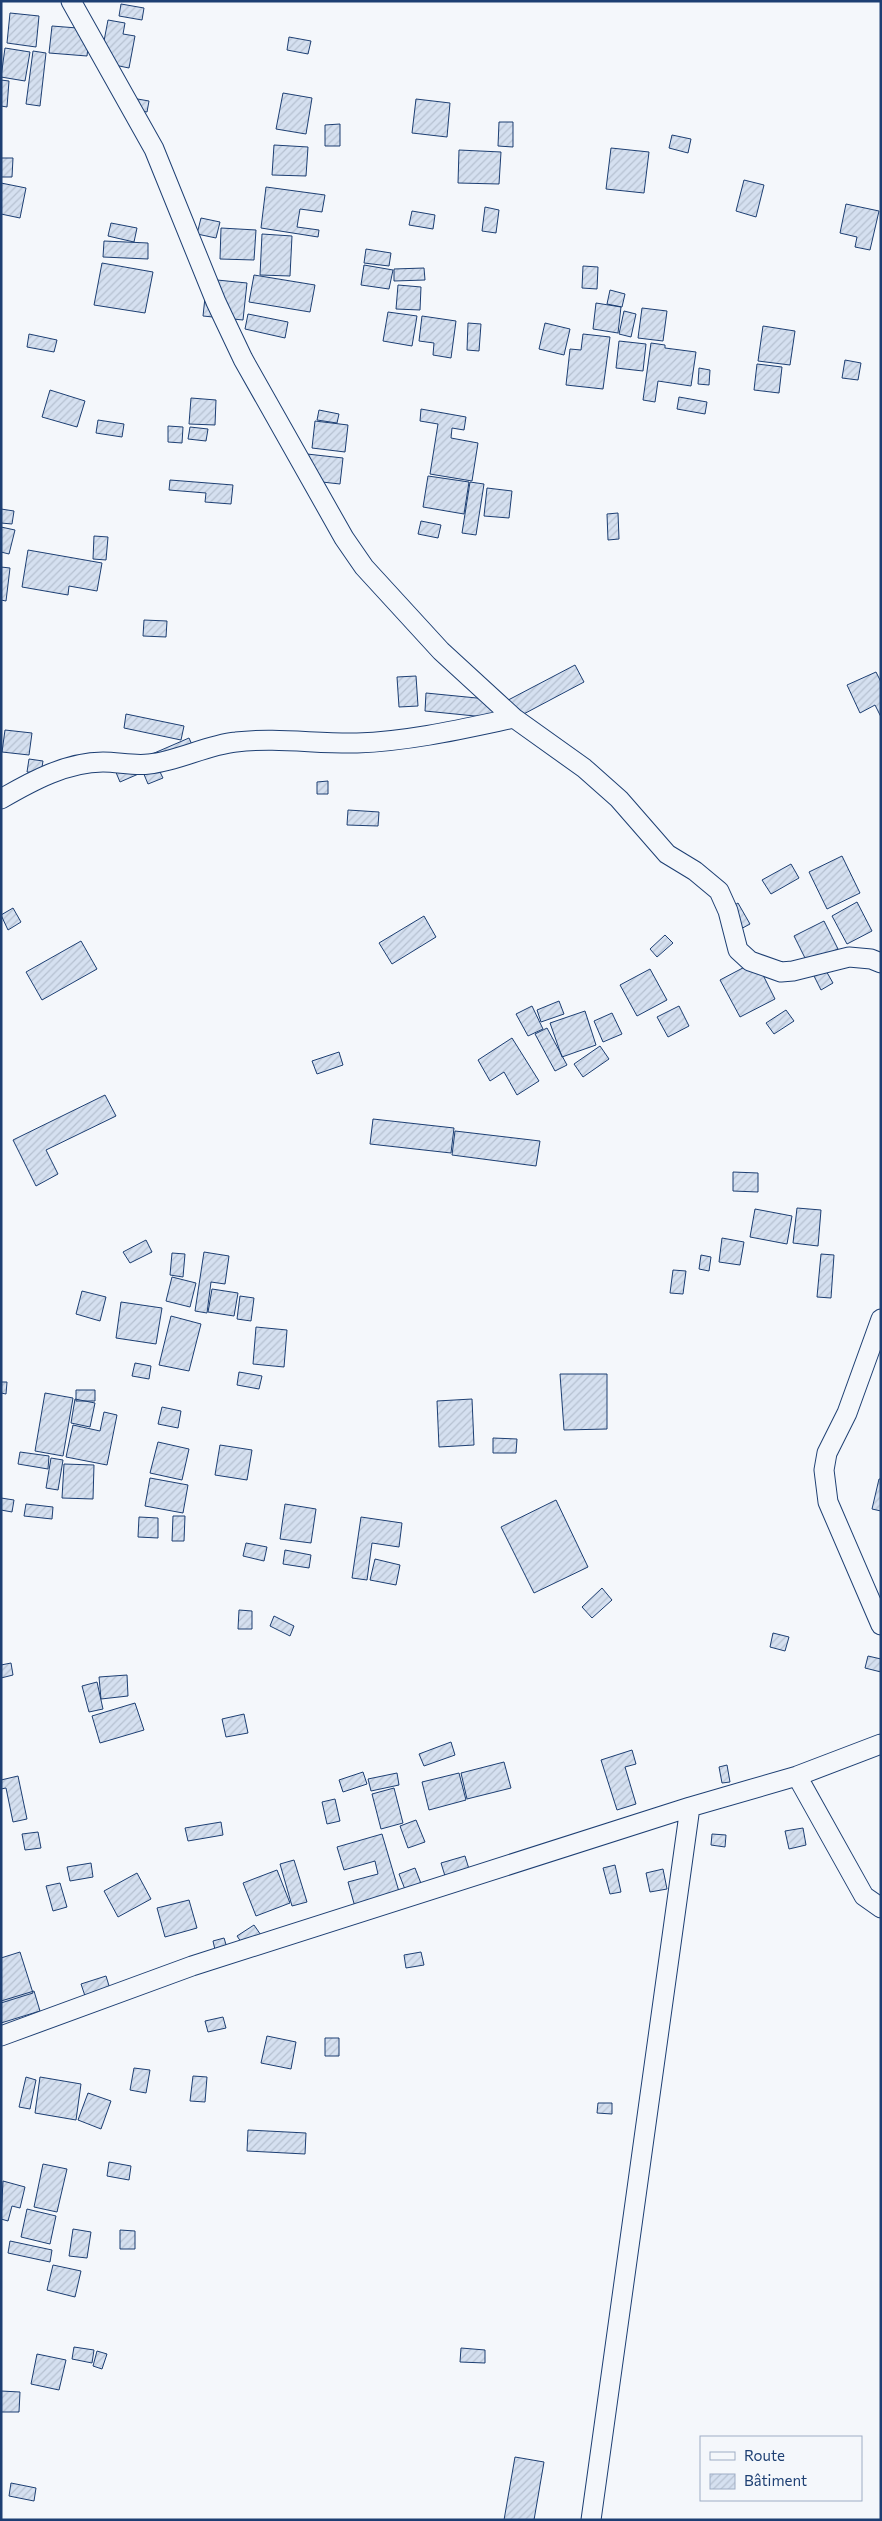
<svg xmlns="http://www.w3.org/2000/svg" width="882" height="2521" font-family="Commissioner,sans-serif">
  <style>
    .building { fill: url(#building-hatch); stroke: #1d3f73 }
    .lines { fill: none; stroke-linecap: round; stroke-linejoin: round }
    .minor-casing { stroke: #1d3f73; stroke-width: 21 }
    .minor { stroke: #f4f7fb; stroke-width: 19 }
  </style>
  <defs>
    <pattern id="building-hatch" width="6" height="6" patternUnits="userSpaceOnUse" patternTransform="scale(1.25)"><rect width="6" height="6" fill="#d5e0f0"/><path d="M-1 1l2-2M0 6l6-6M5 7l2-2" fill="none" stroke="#b6c1d1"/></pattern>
  </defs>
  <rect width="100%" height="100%" fill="#f4f7fb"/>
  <!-- building -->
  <path class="building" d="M121 4 144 8 142 20 119 16Z
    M10 13 39 16 36 47 7 43Z
    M108 20 125 23 123 34 135 36 129 68 100 62Z
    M52 26 90 29 87 56 49 53Z
    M289 37 311 41 308 54 287 50Z
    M5 48 30 52 25 81 1 77Z
    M33 51 46 53 40 106 26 104Z
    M1 80 9 81 7 107 1 106Z
    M283 93 312 98 306 134 276 129Z
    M126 97 149 101 147 112 124 108Z
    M416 99 450 103 447 137 412 133Z
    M499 122H513V147L498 146Z
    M340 124V146H325V125Z
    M672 135 691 139 688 153 669 148Z
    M274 145 308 147 306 176 272 175Z
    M611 148 649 152 644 193 606 189Z
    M459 150 501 152 499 184 458 183Z
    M1 158H13L12 177H1Z
    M744 180 764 185 756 217 736 211Z
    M1 183 26 188 20 218 1 214Z
    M266 187 325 195 322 212 300 209 297 227 319 230 318 237 261 228Z
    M846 204 879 211 870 250 855 247 857 237 840 233Z
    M485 207 499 210 496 233 482 231Z
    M412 211 435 215 433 229 409 225Z
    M201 218 220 222 216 238 197 234Z
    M111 223 137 228 134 242 108 236Z
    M221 228 256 230 254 260 220 259Z
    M262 234 292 236 290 276 260 275Z
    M104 241 148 243V259L103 257Z
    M366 249 391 253 389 266 364 263Z
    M102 263 153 272 145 313 94 305Z
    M364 265 393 270 389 289 361 285Z
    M583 266 598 267 597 289 582 288Z
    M424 268 425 280 394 281V269Z
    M254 275 315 285 310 312 249 302Z
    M207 279 247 283 243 320 203 316Z
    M398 285 421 287 420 310 396 309Z
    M610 290 625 294 622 307 607 304Z
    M596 303 621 307 618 333 593 329Z
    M642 308 667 311 663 341 638 338Z
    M624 311 636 314 631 337 619 334Z
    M388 312 417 316 412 346 383 341Z
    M248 314 288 322 285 338 245 329Z
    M422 316 456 321 451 358 433 355 434 343 419 341Z
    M468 323 481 324 479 351 467 350Z
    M545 323 570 329 564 355 539 349Z
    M763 326 795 331 790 365 758 361Z
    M29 334 57 340 54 352 27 347Z
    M583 334 610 337 603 389 566 385 570 349 581 350Z
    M619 341 646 344 643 371 616 368Z
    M651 343 665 345V348L696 352 691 386 658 381 655 402 643 400Z
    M845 360 861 363 858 380 842 378Z
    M757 364 782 367 779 393 754 390Z
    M699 368 710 370 709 385 698 384Z
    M50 390 85 401 77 427 42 417Z
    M679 397 707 402 705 414 677 409Z
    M191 398 216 400 215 425 189 424Z
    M421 409 466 417 464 430 452 428 451 438 478 443 472 481 430 474 438 424 420 421Z
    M319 410 339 414 337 423 317 420Z
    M98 420 124 424 122 437 96 433Z
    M315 421 348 425 345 452 312 448Z
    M168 426 183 427 182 443 168 442Z
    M190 427 208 429 206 441 188 439Z
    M307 454 343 458 340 484 304 480Z
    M428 476 469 482 464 514 423 507Z
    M170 480 233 485 231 504 205 502 206 493 169 490Z
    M470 482 484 484 476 535 462 533Z
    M487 488 512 491 509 518 484 516Z
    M1 509 14 511 12 524 1 523Z
    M618 513 619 539 608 540 607 514Z
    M421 521 441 525 438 538 418 534Z
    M1 527 15 530 9 554 1 552Z
    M94 536 108 537 106 560 93 559Z
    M28 550 102 563 97 591 69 586 68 595 22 587Z
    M1 567 10 568 6 601 1 600Z
    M144 620 167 621 166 637 143 636Z
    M575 665 584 682 503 725 493 708Z
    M876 672 881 682V717L875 705 860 713 847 685Z
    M416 676 418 706 399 707 397 677Z
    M426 693 497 700 495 718 425 711Z
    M126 714 184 726 181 740 124 728Z
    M5 730 32 733 29 755 2 752Z
    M189 738 194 749 157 766 163 778 148 784 143 772 120 782 115 770Z
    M29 759 43 761 41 773 27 772Z
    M328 781V794H317V782Z
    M348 810 379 812 378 826 347 825Z
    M842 856 860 893 827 909 809 872Z
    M791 864 799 878 771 894 762 880Z
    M857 902 872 931 847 944 832 916Z
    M738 903 750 924 737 931 726 910Z
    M13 908 21 922 8 930 1 915Z
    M424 916 436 937 392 964 379 943Z
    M824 921 838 949 808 964 794 936Z
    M665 935 673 943 657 957 650 949Z
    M81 941 97 969 42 1000 26 972Z
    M756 961 775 999 740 1017 720 980Z
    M821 962 833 983 821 990 810 968Z
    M650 969 667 1000 637 1016 620 985Z
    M559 1001 564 1014 541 1022 537 1010Z
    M532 1006 543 1029 528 1036 516 1014Z
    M679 1006 689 1026 668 1037 657 1017Z
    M786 1010 794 1021 774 1034 766 1023Z
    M585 1011 596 1045 562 1057 550 1023Z
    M612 1013 622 1034 603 1042 594 1021Z
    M547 1028 567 1065 555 1071 535 1034Z
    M512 1038 539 1081 517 1095 504 1072 490 1081 478 1060Z
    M600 1046 609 1059 583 1077 574 1064Z
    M339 1052 343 1065 317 1074 312 1061Z
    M105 1095 116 1116 46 1150 58 1174 36 1186 13 1140Z
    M373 1119 454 1128 451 1153 370 1144Z
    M455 1131 540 1141 536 1166 452 1155Z
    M733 1172 758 1173V1192L733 1191Z
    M797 1208 821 1210 818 1246 793 1243Z
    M755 1209 792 1216 787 1244 750 1237Z
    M722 1238 744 1242 740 1265 719 1262Z
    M146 1240 152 1252 130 1263 123 1252Z
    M204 1252 229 1256 225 1284 211 1282 207 1313 195 1311Z
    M172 1253 185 1254 183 1277 170 1275Z
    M821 1254 834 1255 831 1298 817 1297Z
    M701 1255 711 1257 709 1271 699 1269Z
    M673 1270 686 1271 683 1294 670 1293Z
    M172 1277 196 1283 190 1307 166 1301Z
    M212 1289 238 1293 234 1316 208 1312Z
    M82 1291 106 1297 100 1321 76 1314Z
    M240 1296 254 1298 251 1321 237 1319Z
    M121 1302 162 1308 156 1344 116 1338Z
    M171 1316 201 1324 189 1371 159 1365Z
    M256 1327 287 1330 284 1367 253 1364Z
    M135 1363 151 1366 149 1379 132 1376Z
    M239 1372 262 1376 259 1389 237 1385Z
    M560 1374H607V1429L564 1430Z
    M1 1382H7L6 1394 1 1393Z
    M76 1390H95V1401H76Z
    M45 1393 73 1398 63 1456 35 1451Z
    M75 1399 95 1403 90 1427 71 1423Z
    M472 1399 474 1445 439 1447 437 1401Z
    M162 1407 181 1411 178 1428 158 1424Z
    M104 1412 117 1415 107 1465 66 1457 73 1425 100 1431Z
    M493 1438 517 1439 516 1453H493Z
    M158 1442 189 1449 182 1480 150 1473Z
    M220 1445 252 1450 247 1480 215 1475Z
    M20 1452 49 1456 48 1469 18 1464Z
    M51 1458 63 1460 58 1490 46 1488Z
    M64 1464 94 1465 93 1499 62 1498Z
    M150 1478 188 1485 183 1513 145 1506Z
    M879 1479H881V1511L872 1509Z
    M1 1498 14 1500 12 1512 1 1510Z
    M556 1500 588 1567 534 1593 501 1527Z
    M26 1504 53 1507 52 1519 24 1516Z
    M285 1504 316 1509 311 1543 280 1539Z
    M173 1516H185L184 1541H172Z
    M139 1517 158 1518V1538L138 1537Z
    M361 1517 402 1523 399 1547 372 1543 367 1580 352 1578Z
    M246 1543 267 1547 264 1561 243 1556Z
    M285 1550 311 1555 309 1568 283 1564Z
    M375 1559 400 1565 396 1585 370 1580Z
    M602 1588 612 1600 592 1618 582 1607Z
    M239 1610 252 1611V1629H238Z
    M274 1616 294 1626 290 1636 270 1626Z
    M773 1633 789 1637 785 1651 770 1647Z
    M868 1656 881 1659V1672L865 1668Z
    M11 1663 13 1675 1 1678V1665Z
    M127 1675 128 1696 101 1699 99 1677Z
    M97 1682 103 1709 89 1712 82 1686Z
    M135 1703 144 1730 100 1743 92 1716Z
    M244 1714 248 1733 226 1737 222 1719Z
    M451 1742 455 1755 424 1766 419 1754Z
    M632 1750 636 1764 625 1767 636 1804 617 1810 601 1760Z
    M504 1762 511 1788 467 1799 461 1773Z
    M727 1765 730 1782 722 1783 719 1767Z
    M363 1772 367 1784 343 1792 339 1780Z
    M397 1773 399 1785 371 1791 368 1779Z
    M459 1773 466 1800 429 1810 422 1782Z
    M18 1776 27 1819 13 1822 6 1788 1 1789V1780Z
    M394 1788 403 1823 381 1829 372 1794Z
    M335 1799 340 1821 327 1824 322 1802Z
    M416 1820 425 1842 408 1848 400 1826Z
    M221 1822 223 1835 188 1841 185 1828Z
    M803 1828 806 1845 789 1849 785 1831Z
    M38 1832 41 1848 25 1850 22 1834Z
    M382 1834 400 1895 355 1907 348 1882 378 1874 375 1861 344 1870 337 1847Z
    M712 1834 726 1835 725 1847 711 1845Z
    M465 1856 469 1869 445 1876 441 1863Z
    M294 1860 307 1902 292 1906 280 1864Z
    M91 1863 93 1877 70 1881 67 1867Z
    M615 1865 621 1892 610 1894 603 1868Z
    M415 1868 422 1886 406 1892 399 1874Z
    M663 1869 667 1889 650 1892 646 1873Z
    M277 1870 290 1903 256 1916 243 1883Z
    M137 1873 151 1899 118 1917 104 1891Z
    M60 1883 67 1907 53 1911 46 1886Z
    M189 1900 197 1928 165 1937 157 1908Z
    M254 1925 263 1938 246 1949 237 1936Z
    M224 1938 228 1951 216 1954 213 1941Z
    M20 1952 33 1993 1 2003V1958Z
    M421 1952 424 1965 406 1968 404 1955Z
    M106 1976 110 1989 85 1996 81 1984Z
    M34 1991 40 2011 1 2023V2001Z
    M223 2017 226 2028 208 2032 205 2021Z
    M267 2036 296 2042 291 2069 261 2063Z
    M325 2038H339V2056H325Z
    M134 2068 150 2070 146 2093 130 2090Z
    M193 2076 207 2077 205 2102 190 2101Z
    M26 2077 36 2080 30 2109 19 2107Z
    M40 2077 81 2084 76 2120 35 2113Z
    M88 2093 111 2101 101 2129 78 2120Z
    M598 2103H612V2114L597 2113Z
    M248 2130 306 2133 305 2154 247 2151Z
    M109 2162 131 2166 129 2180 107 2176Z
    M43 2164 67 2169 57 2212 34 2207Z
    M3 2181 25 2187 20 2208 12 2206 8 2221 1 2219Z
    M27 2209 56 2216 50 2244 21 2237Z
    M73 2229 91 2232 87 2258 69 2256Z
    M120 2230 135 2231V2249H120Z
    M10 2241 52 2250 50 2262 8 2253Z
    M53 2265 81 2271 75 2297 47 2290Z
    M74 2347 94 2350 92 2363 72 2359Z
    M461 2348 485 2350V2363L460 2362Z
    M97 2351 107 2354 102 2369 93 2366Z
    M37 2354 66 2360 59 2390 31 2384Z
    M1 2391 20 2392 19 2412H1Z
    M515 2457 544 2462 534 2520H504Z
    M11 2483 36 2488 34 2501 9 2496Z"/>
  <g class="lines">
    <defs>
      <path id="minor" d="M71 1 154 149 216 302 243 359 344 538 364 567 441 651 514 718 584 768 619 799 667 854 695 871 719 891 728 911 738 950 750 961 781 972 793 971 849 957 871 959 881 963
        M1 799C32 781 67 762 103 762 118 762 134 766 149 764 179 761 206 745 236 742 276 737 317 744 357 743 411 741 462 729 514 718
        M881 1319 847 1413 827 1453 824 1470 828 1502 881 1625
        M797 1776 864 1896 881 1908
        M1 2036 192 1966 690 1807 797 1776 881 1744
        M591 2520 690 1807"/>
    </defs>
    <!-- minor casing -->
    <use href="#minor" class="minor-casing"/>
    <!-- minor -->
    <use href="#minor" class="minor"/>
  </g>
  <!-- border -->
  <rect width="882" height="2521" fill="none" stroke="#1d3f73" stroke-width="5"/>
  <!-- legend -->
  <rect x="700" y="2436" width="162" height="65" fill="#f4f7fb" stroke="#9eadc5"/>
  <rect x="710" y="2452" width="25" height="8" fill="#f4f7fb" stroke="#9eadc5"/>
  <text x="744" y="2461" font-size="15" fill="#1d3f73">Route</text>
  <rect x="710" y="2474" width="25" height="15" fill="url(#building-hatch)" stroke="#9eadc5"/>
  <text x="744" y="2486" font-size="15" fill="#1d3f73">Bâtiment</text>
</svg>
